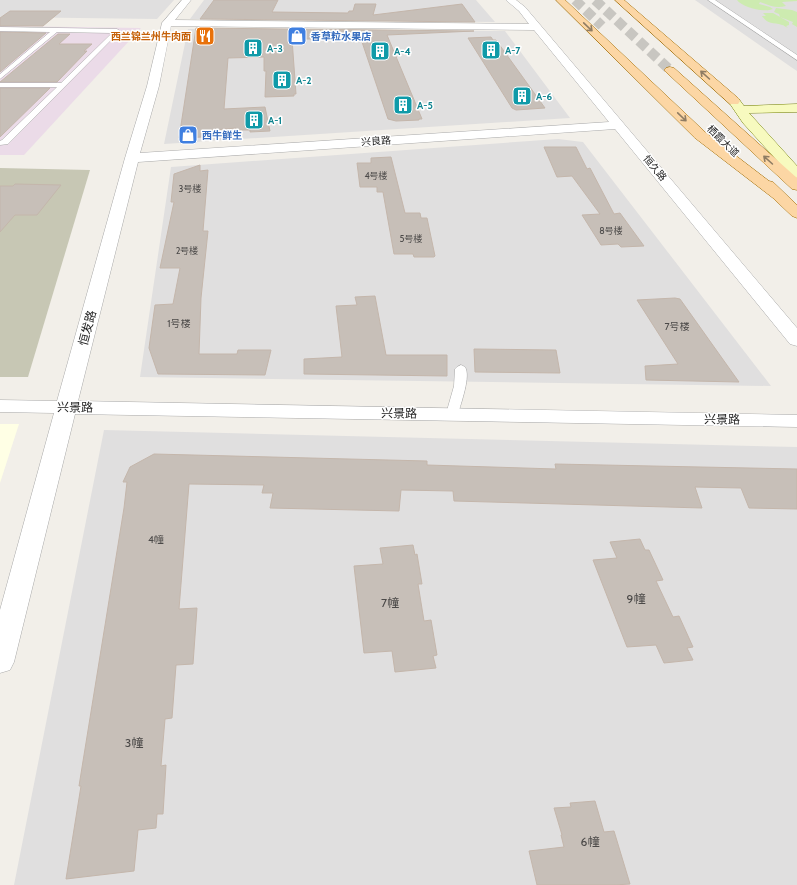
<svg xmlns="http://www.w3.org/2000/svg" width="797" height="885" font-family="Cabin,'Noto Sans SC',sans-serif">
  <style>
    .residential { fill: #e0dfdf }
    .industrial { fill: #ebdbe8 }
    .education { fill: #ffffe5 }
    .construction { fill: #c7c7b4 }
    .grass { fill: #cdebb0 }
    .building { fill: #c7bfb8; stroke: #c4b6ab }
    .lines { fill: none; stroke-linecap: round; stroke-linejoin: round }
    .primary-tunnel { stroke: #c8c6c1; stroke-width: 10; stroke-dasharray: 10 5; stroke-linecap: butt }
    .lane-casing { stroke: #a9a9a9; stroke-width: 1 }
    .street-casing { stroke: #a9a9a9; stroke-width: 1 }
    .secondary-casing { stroke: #707d05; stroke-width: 1 }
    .primary-casing { stroke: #a06b00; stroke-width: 1 }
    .lane { fill: #fff; fill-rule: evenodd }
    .street { fill: #fff; fill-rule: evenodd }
    .secondary { fill: #f7fabf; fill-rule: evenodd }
    .primary { fill: #fcd6a4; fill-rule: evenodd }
    .oneway { stroke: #8f7c63 }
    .labels { text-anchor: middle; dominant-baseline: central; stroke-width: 3; stroke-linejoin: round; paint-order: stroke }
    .far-number-label { font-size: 9px; fill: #4b4948 }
    .far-food-label { font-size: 10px; font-weight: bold; fill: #c56008; stroke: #fff; text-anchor: end }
    .far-shop-label { font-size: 10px; font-weight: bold; fill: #366cbe; stroke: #fff; text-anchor: start }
    .far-culture-label { font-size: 10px; font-weight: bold; fill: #0d838f; stroke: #fff; text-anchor: start }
    .far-street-label { font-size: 10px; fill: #222; stroke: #fff }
    .number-label { font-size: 10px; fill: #4b4948 }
    .street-label { font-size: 12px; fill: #222; stroke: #fff }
    .near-number-label { font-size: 12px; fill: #4b4948 }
  </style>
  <rect width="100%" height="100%" fill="#f2efe9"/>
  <!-- residential -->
  <path class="residential" d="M0 0H174L157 19 0 17Z
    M204 0H476L495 22 190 19Z
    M695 0H797V71L791 67Z
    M188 29 505 31 570 118 164 144Z
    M558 139 583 142 771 386 140 377 171 167Z
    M104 430 797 447V885H14Z"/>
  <!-- industrial -->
  <path class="industrial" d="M0 26 141 28 24 155H0Z"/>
  <!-- education -->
  <path class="education" d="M0 424H19L0 483Z"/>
  <!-- construction -->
  <path class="construction" d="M0 168 90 170 28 377H0Z"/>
  <!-- grass -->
  <path class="grass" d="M737 0H797V1L782 2 786 6C776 9 769 5 760 2L759 4 770 7 773 9C764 13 742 7 737 0Z
    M776 8 792 10 797 12V27L792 24 793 22 780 17 779 14 774 12Z
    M763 13H773L789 22V25L786 26 788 28C785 27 784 25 782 25 773 22 768 25 762 16H766Z"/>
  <!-- building -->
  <path class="building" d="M214 0H278L272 12 348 13 349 11H353L355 4H376L373 15 462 4 475 22 200 19Z
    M10 11H61L43 26H0V18Z
    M196 28 474 31 387 35 422 119H419V120L396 121 388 119 361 39H292L296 94H294V96L265 97 266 71H264V57L228 58 224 109 265 107 270 131 250 132V130H237L236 128 204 131 203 137 179 138Z
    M0 32 46 33 0 72Z
    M58 34H70L59 44H92L84 51H87L57 82H0Z
    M491 37 493 40H496L545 108 516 110 512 108 468 38Z
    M0 88H50L0 137Z
    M544 147H576L587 169 590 168 614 214 620 213 644 246 621 247 618 244 601 245 582 215 600 214 572 176 557 177Z
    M391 157 405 213H420L421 218H427L435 256 434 257H414L413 254H394L383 192H377V187H360L357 163H371V158Z
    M200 165V171L208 170 203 231H208L201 298 199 354H237L238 350H271L265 375 158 374 149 348 155 305 173 304 180 268H160L174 202H171L174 174Z
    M15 184 61 185 37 215H15L0 232V186H13Z
    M375 296 386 355H447V376L304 374V359L342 357 336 306 357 305 355 297Z
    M675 298 680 299 739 382 646 380 645 366 678 364 637 300Z
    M474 349 556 350 560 373 475 372Z
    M154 454 427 461V465L556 469 555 464 797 469V509L749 508 741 488 695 487 702 508 454 501 453 491 401 490 399 511 270 508 273 493H262L264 485 189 484 179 609 197 608 193 664 176 665 172 718 165 719 161 766 166 765 163 814H157L156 828 138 830 134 871 66 879 81 786H79L124 508 127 482H123L130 467Z
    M640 539 645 550H649L663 580 656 581 673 617 679 616 693 647 687 648 693 660 664 663 656 645 627 647 593 560 617 558 610 542Z
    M413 545 415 555 417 554 422 584H418L424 621 431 620 437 655 433 656 436 668 395 672 392 651 364 653 354 566 383 564 380 548Z
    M595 801 604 832 614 831 630 884 614 885H537L529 851 564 847 561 835H562L554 808 571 807 570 803Z"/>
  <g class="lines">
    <!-- primary-tunnel -->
    <path class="primary-tunnel" d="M575 0 602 26
      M595 0 670 70"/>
    <defs>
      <path id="lane" d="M708 0H715L797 55V60Z
        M0 27 117 29 120 31 8 144 0 145V141L2 140 57 87H0V83H61L112 33 57 32 0 79V74L50 32 0 31Z
        M461 365 465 367C471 376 461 403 458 414L456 417H448L446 414 454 386 455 369 457 367Z"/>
      <path id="street" d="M182 0H191L175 20 529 24 519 11 506 0H516L525 7 797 328V346L790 344 615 129 138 162 78 401 797 415V427L75 414 14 662 10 670 0 673V610L54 413 0 412V400L57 401 125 158 147 86 162 23ZM171 26 534 30 609 122 140 153 159 86Z"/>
      <path id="secondary" d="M734 97 738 98 744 106 797 104V112L749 113 797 166V178L792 177 743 123 728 101 730 98Z"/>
      <path id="primary" d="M556 0H565L705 132 769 181 773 182 797 205V218L792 216 773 198 695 138Z
        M615 0H624L738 98 740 101 738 104H730Z
        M670 67 674 68 797 178V190L792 189 666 72 664 70 666 68Z"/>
    </defs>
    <!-- lane casing -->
    <use href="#lane" class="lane-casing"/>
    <!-- street casing -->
    <use href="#street" class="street-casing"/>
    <!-- secondary casing -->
    <use href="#secondary" class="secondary-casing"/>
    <!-- primary casing -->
    <use href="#primary" class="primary-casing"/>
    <!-- lane -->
    <use href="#lane" class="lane"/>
    <!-- street -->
    <use href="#street" class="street"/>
    <!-- secondary -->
    <use href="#secondary" class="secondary"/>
    <!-- primary -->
    <use href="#primary" class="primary"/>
  </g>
  <!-- one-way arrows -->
  <defs><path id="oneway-shaft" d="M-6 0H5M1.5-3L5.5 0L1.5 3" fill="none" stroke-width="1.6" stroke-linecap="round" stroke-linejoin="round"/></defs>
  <g class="oneway">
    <use href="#oneway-shaft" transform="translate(588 27) rotate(44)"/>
    <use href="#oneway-shaft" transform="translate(705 75) rotate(-138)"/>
    <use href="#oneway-shaft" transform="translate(682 117) rotate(44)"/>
    <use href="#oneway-shaft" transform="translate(768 160) rotate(-138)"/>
  </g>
  <!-- icons -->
  <defs>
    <symbol id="restaurant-square" viewBox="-11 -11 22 22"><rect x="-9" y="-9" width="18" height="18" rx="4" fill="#e8710a" stroke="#fff"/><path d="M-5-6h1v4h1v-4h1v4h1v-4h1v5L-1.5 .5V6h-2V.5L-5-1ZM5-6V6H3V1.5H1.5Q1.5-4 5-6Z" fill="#fff"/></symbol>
    <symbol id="shop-square" viewBox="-11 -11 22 22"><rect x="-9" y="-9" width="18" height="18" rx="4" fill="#3f7fe0" stroke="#fff"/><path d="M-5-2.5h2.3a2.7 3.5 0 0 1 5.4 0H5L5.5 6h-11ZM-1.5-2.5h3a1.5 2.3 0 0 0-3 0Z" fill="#fff"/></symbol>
    <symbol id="building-square" viewBox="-11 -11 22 22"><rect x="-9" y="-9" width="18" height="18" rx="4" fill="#0f9aa8" stroke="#fff"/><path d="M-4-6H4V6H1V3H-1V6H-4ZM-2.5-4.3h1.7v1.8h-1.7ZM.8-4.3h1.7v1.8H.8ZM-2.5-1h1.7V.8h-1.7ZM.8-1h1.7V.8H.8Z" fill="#fff"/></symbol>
  </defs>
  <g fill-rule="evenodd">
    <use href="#restaurant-square" x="194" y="25" width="22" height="22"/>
    <use href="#shop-square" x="286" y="25" width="22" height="22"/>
    <use href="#building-square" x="242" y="37" width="22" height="22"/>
    <use href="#building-square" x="480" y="39" width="22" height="22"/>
    <use href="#building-square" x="369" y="40" width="22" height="22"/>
    <use href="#building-square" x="271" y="69" width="22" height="22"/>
    <use href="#building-square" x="511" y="85" width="22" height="22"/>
    <use href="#building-square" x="392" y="94" width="22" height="22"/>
    <use href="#building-square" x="243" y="109" width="22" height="22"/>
    <use href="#shop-square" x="177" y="124" width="22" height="22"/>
  </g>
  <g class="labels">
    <!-- far-number labels -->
    <g class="far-number-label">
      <text x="376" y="175">4号楼</text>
      <text x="190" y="188">3号楼</text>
      <text x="611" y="230">8号楼</text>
      <text x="411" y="238">5号楼</text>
      <text x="187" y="250">2号楼</text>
    </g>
    <!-- far-food labels -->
    <g class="far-food-label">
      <text x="191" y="36">西兰锦兰州牛肉面</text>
    </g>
    <!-- far-shop labels -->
    <g class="far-shop-label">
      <text x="311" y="36">香草粒水果店</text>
      <text x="202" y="135">西牛鲜生</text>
    </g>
    <!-- far-culture labels -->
    <g class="far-culture-label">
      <text x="267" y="48">A-3</text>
      <text x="505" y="50">A-7</text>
      <text x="394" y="51">A-4</text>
      <text x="296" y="80">A-2</text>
      <text x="536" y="96">A-6</text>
      <text x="417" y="105">A-5</text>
      <text x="268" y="120">A-1</text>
    </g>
    <!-- far-street labels -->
    <g class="far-street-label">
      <text transform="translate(376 141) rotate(-4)">兴良路</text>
      <text transform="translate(723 141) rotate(44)">栖霞大道</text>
      <text transform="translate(655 168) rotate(50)">恒久路</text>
    </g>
    <!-- number labels -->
    <g class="number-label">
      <text x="179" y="323">1号楼</text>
      <text x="677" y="326">7号楼</text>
      <text x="156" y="539">4幢</text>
    </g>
    <!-- street labels -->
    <g class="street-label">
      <text transform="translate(87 328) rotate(-75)">恒发路</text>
      <text transform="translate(75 407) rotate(1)">兴景路</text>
      <text transform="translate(399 413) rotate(1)">兴景路</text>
      <text transform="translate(722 419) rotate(1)">兴景路</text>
    </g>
    <!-- near-number labels -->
    <g class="near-number-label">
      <text x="636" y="598">9幢</text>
      <text x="390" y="602">7幢</text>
      <text x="134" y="742">3幢</text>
      <text x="590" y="841">6幢</text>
    </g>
  </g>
</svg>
